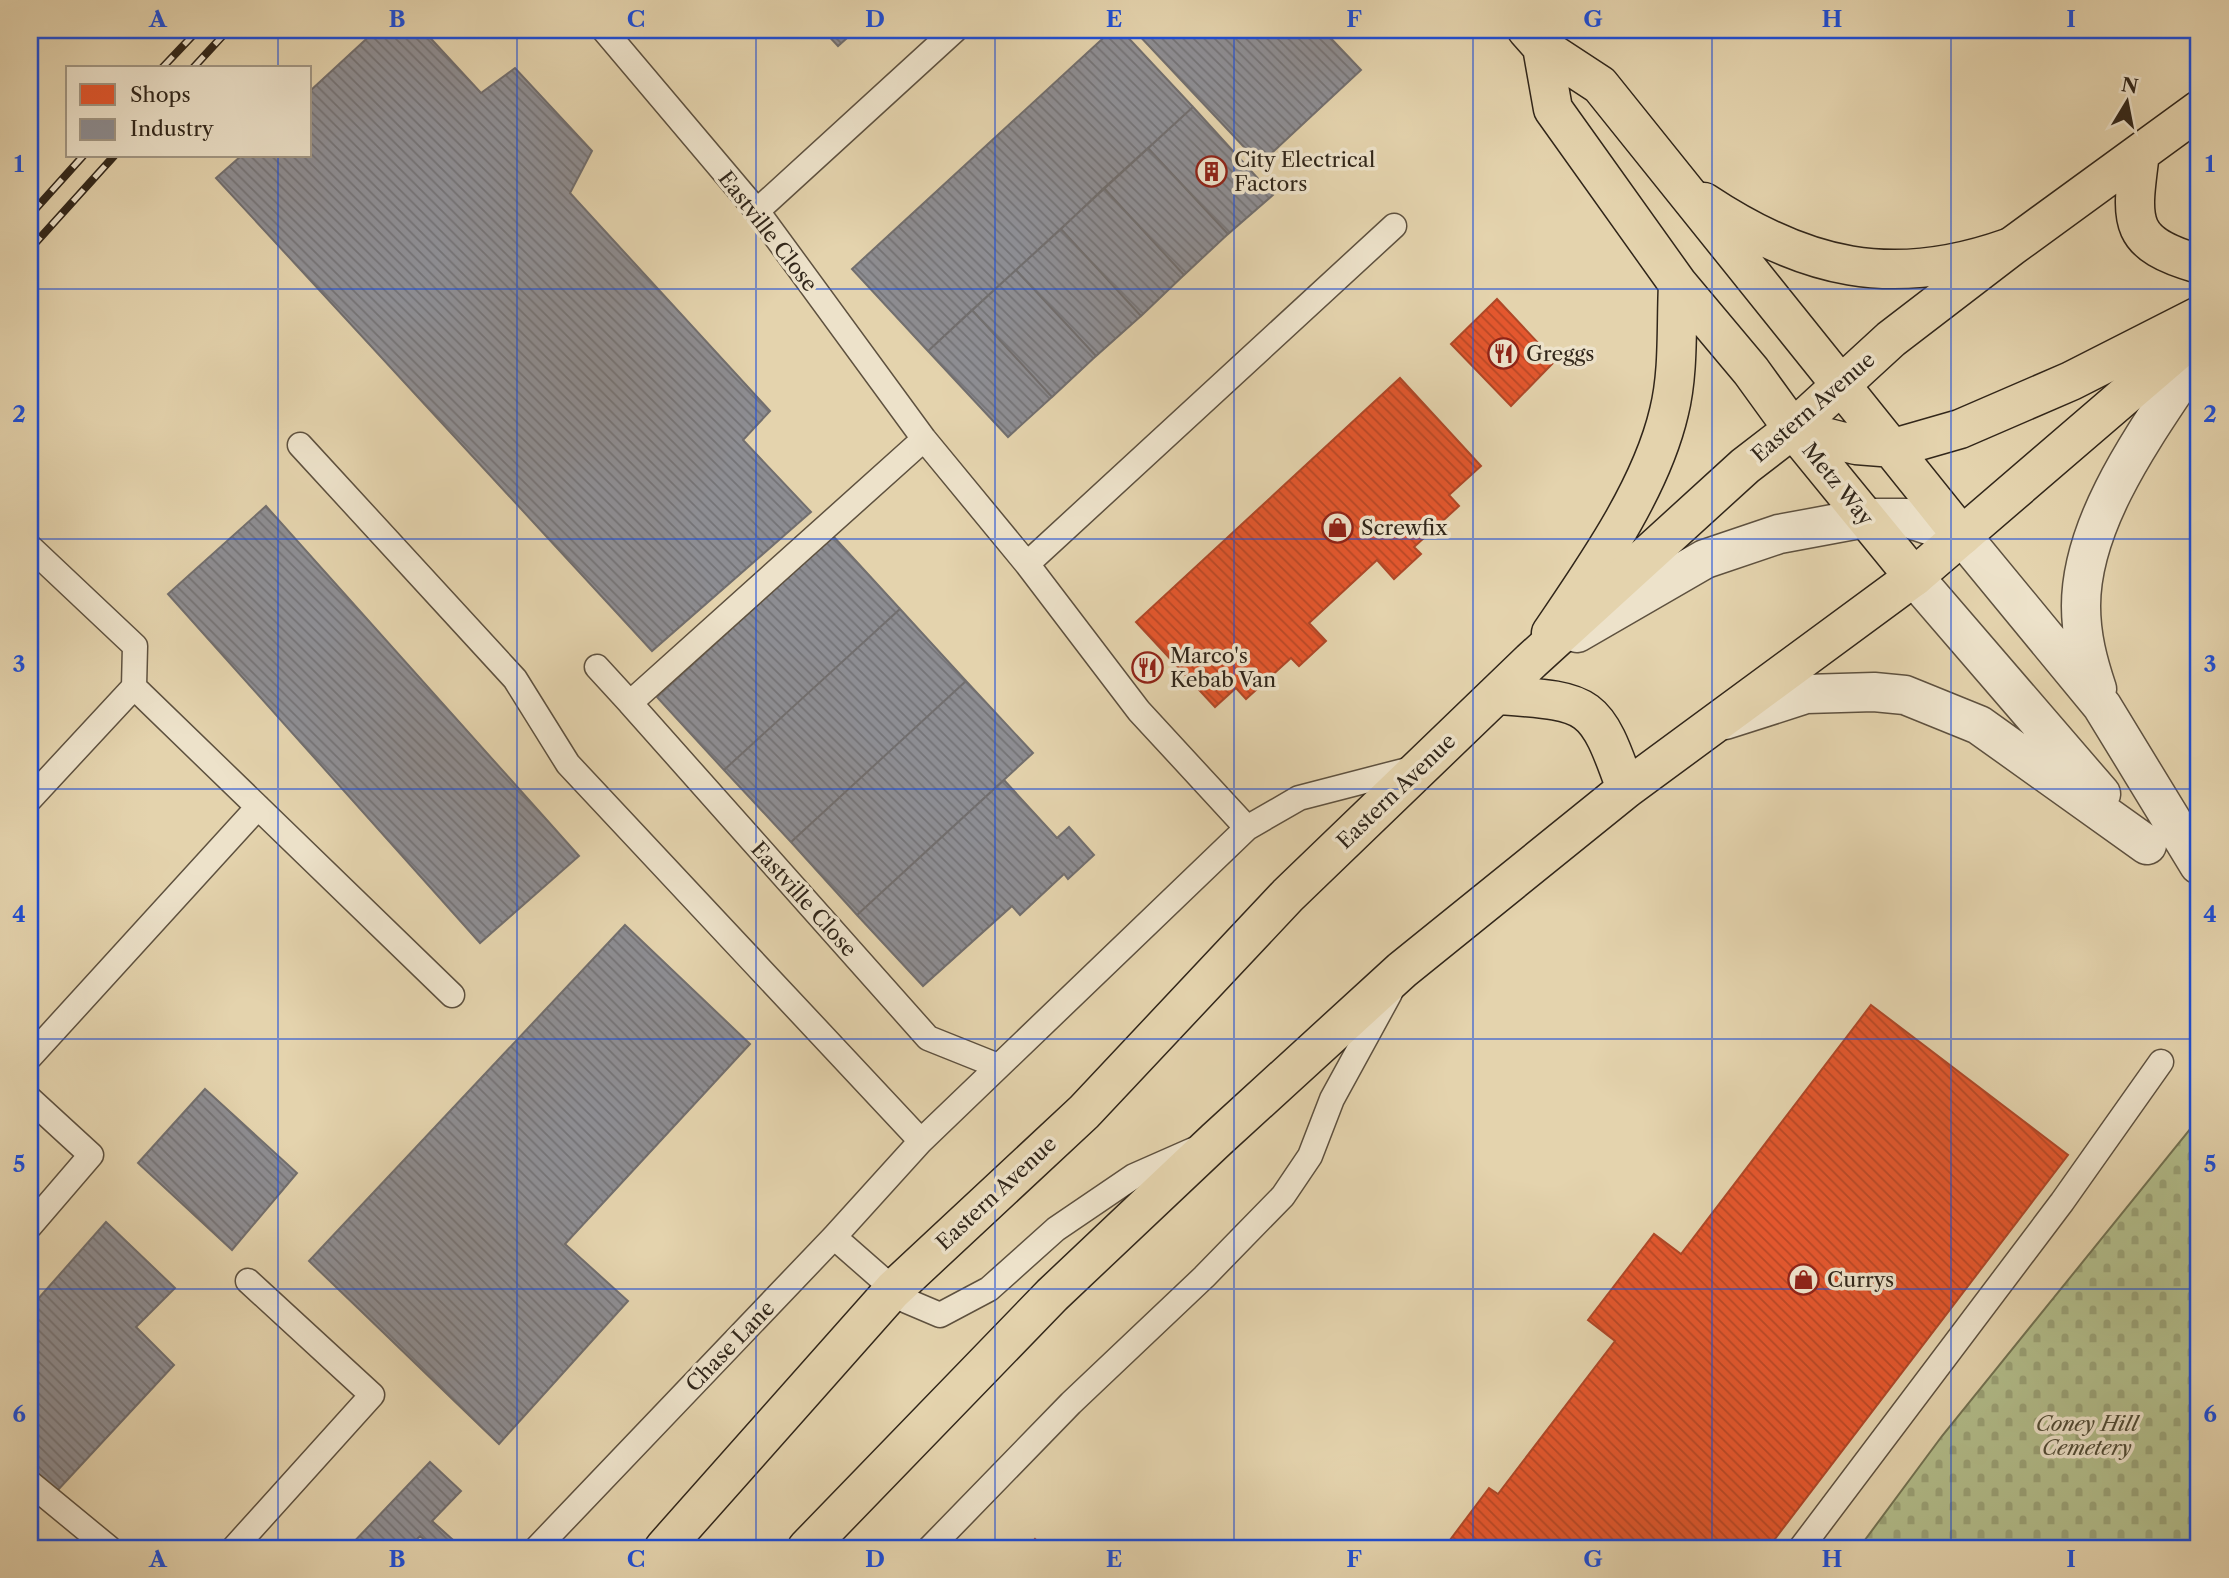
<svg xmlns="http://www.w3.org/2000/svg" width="2229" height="1578" font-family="'Libre Caslon Text',serif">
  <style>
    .cemetery { fill: url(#cemetery-stones); stroke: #727252; stroke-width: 2 }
    .shops { fill: url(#shops-back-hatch); stroke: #ae4828; stroke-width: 2 }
    .industry { fill: url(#industry-back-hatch); stroke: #716e6e; stroke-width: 2 }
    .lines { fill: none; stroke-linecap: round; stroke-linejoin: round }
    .service-casing { stroke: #5e513f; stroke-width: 27 }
    .tertiary-casing { stroke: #5e513f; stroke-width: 41 }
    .primary-casing { stroke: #31261a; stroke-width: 41 }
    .trunk-casing { stroke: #31261a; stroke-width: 41 }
    .service { stroke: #ede2ca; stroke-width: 24 }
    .tertiary { stroke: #ede2ca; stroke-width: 38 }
    .primary { stroke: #e4d3ad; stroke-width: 38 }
    .trunk { stroke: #e4d3ad; stroke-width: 38 }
    .rail-casing { stroke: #31261a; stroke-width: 8 }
    .rail { stroke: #ede2ca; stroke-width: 5; stroke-dasharray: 16; stroke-linecap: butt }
    .grid { fill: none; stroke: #1d4ed8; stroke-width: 2; stroke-opacity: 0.55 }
    .labels { text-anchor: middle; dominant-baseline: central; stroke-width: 7; stroke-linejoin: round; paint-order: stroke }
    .poi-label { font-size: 21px; fill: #31261a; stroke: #ede2ca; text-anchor: start }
    .street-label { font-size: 21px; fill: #31261a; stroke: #ede2ca }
    .park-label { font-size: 21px; font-style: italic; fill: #514c36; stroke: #ede2ca }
    .neatline { fill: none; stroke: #1d4ed8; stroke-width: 2.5 }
    .grid-label { font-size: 23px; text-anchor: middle; font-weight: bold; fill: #1d4ed8 }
  </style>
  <defs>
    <pattern id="cemetery-stones" width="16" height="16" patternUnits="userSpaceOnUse" patternTransform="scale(1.75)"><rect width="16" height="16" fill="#b2bd8b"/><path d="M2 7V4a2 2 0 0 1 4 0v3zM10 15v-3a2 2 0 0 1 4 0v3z" fill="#9aa277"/></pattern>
    <pattern id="shops-back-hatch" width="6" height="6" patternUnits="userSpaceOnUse" patternTransform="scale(1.75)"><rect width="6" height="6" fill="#e4572e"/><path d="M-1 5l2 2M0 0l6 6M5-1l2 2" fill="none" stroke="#b94826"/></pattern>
    <pattern id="industry-back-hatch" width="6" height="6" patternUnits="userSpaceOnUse" patternTransform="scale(1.75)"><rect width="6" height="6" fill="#8d8d92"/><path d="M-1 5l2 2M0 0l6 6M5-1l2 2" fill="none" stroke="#747376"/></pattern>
  </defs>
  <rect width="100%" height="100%" fill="#e4d3ad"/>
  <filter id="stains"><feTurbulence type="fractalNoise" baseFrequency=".00286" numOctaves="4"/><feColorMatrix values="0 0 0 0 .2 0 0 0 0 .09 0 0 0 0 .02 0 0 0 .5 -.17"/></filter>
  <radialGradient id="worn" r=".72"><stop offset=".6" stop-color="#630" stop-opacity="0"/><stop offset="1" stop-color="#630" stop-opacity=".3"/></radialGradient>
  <!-- cemetery -->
  <path class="cemetery" d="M2199 1118V1548H1859L1942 1436Z"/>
  <!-- shops -->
  <path class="shops" d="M1497 299 1555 361 1511 406 1451 344Z
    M1400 378 1481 466 1449 495 1459 506 1414 547 1421 554 1394 579 1377 560 1309 623 1326 641 1299 666 1291 658 1246 699 1236 688 1215 707 1136 622Z
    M1871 1005 2068 1155 1768 1548H1444L1489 1488 1498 1494 1615 1341 1588 1320 1654 1234 1681 1254Z
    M1035 1539 1045 1548H1027Z"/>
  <!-- industry -->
  <path class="industry" d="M376 30H423L481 93 515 68 592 151 570 193 770 411 743 440 811 512 652 651 216 178 241 156H310V91Z
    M823 30H856L838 46Z
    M1112 30H1121L1193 107 928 351 852 269Z
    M1134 30H1323L1361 70 1260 164Z
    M1193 107 1273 195 1228 234 1148 148Z
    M1148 148 1228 234 1184 275 1104 188Z
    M1104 188 1184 275 1141 316 1061 229Z
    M1061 229 1141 316 1096 356 1016 270Z
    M1016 270 1096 356 1052 397 972 310Z
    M972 310 1052 397 1008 437 928 351Z
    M266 506 579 856 480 943 168 594Z
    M833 536 900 609 724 770 657 697Z
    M900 609 966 681 791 842 724 770Z
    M966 681 1033 753 857 915 791 842Z
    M1004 780 1057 838 1069 827 1094 855 1068 879 1064 874 1020 915 1012 906 923 986 857 915Z
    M625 925 750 1044 565 1244 628 1301 499 1444 309 1261Z
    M205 1089 297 1173 232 1250 138 1163Z
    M106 1222 175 1288 136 1327 174 1365 56 1492 30 1468V1308Z
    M430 1462 461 1491 432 1521 462 1548H434L420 1536 408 1548H348Z"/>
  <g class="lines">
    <defs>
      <path id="service" d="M604 30 757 211 924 439 1027 564 1139 711 1247 828
        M757 211 955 30
        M300 445 515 679 568 764 921 1141
        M30 547 135 646 134 687 30 799
        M1027 564 1394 226
        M597 667 630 703 924 439
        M134 687 452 995
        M630 703 928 1038 998 1066
        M30 1057 258 807
        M30 1099 91 1155 30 1226
        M834 1237 907 1301 940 1315 989 1289 1056 1229 1134 1176 1193 1150
        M30 1483 109 1548
        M234 1548 372 1395 248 1281
        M537 1548 834 1237 921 1141 1247 828 1299 798 1415 768
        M930 1548 1071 1403 1204 1277 1283 1196 1310 1156 1332 1099 1390 993
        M1801 1548 2062 1202 2161 1062"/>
      <path id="tertiary" d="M1914 577 2101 794
        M1577 633 1705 559 1779 534 1865 518H1907L1962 536 2102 706 2199 865
        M2097 689C2088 662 2081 636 2081 606 2081 517 2152 425 2199 353
        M1725 720 1806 694 1874 692 1905 695 1979 725 2147 845"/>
      <path id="primary" d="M1527 30 1542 47 1600 85 1962 536
        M1542 47 1553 109 1678 284 1751 371 1793 429 1914 577
        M1704 202C1805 269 1892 289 2008 248
        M1793 429 1856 445 1894 448 1960 429 2071 381 2199 316
        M1551 633C1595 568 1651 489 1669 412 1679 372 1676 326 1678 284"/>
      <path id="trunk" d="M2140 153C2131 222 2126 243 2199 264
        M1499 695C1591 702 1595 701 1626 789
        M664 1548 893 1290 1084 1112 1288 895 1531 661 1745 466 1793 429 1891 339 2011 247 2199 110
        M807 1548 1052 1295 1216 1140 1402 970 1626 789 1914 577 2199 332"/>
    </defs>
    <!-- service casing -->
    <use href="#service" class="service-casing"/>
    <!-- tertiary casing -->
    <use href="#tertiary" class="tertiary-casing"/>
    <!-- primary casing -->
    <use href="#primary" class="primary-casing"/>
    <!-- trunk casing -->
    <use href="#trunk" class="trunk-casing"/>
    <!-- service -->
    <use href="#service" class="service"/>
    <!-- tertiary -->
    <use href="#tertiary" class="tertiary"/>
    <!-- primary -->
    <use href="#primary" class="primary"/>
    <!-- trunk -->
    <use href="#trunk" class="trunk"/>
    <defs>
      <path id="rail" d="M162 68 198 30
        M193 68 228 30
        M30 215 83 156
        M30 249 114 156"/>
    </defs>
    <!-- rail casing -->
    <use href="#rail" class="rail-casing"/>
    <!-- rail -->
    <use href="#rail" class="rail"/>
  </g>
  <!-- grid -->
  <path class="grid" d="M278 30V68M517 30V1548M756 30V1548M995 30V1548M1234 30V1548M1473 30V1548M1712 30V1548M1951 30V1548M278 156V1548M30 289H2199M30 539H2199M30 789H2199M30 1039H2199M30 1289H2199"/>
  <!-- icons -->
  <defs>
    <symbol id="building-ring" viewBox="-11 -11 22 22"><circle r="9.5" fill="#ede2ca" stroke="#8f2418" stroke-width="1.5"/><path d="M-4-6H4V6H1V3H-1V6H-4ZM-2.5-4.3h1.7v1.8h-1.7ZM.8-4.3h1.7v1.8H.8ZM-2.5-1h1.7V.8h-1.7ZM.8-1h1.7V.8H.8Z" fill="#8f2418"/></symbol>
    <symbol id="restaurant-ring" viewBox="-11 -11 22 22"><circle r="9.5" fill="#ede2ca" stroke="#8f2418" stroke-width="1.5"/><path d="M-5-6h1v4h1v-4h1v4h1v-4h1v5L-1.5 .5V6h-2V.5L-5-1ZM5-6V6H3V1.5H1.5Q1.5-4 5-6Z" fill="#8f2418"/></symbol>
    <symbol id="shop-ring" viewBox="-11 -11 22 22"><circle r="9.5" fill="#ede2ca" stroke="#8f2418" stroke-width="1.5"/><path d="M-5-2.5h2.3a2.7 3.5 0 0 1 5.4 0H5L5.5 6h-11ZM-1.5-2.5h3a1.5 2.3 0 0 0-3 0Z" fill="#8f2418"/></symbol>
  </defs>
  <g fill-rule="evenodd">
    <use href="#building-ring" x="1194" y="154" width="35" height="35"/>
    <use href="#restaurant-ring" x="1486" y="336" width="35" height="35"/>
    <use href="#shop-ring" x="1320" y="510" width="35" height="35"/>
    <use href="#restaurant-ring" x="1130" y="650" width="35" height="35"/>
    <use href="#shop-ring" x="1786" y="1262" width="35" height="35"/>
  </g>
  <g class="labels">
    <!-- poi labels -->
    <g class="poi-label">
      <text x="1234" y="159">City Electrical<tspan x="1234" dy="24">Factors</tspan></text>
      <text x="1526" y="353">Greggs</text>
      <text x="1361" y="527">Screwfix</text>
      <text x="1170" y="655">Marco's<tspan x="1170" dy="24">Kebab Van</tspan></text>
      <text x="1827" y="1279">Currys</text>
    </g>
    <!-- street labels -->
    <g class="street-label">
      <text transform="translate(768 231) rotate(52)">Eastville Close</text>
      <text transform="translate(1813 407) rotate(-41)">Eastern Avenue</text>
      <text transform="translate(1838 484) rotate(51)">Metz Way</text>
      <text transform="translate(1396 791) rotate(-44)">Eastern Avenue</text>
      <text transform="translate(804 899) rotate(48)">Eastville Close</text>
      <text transform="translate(996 1193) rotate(-43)">Eastern Avenue</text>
      <text transform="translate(730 1346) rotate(-46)">Chase Lane</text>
    </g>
    <!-- park labels -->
    <g class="park-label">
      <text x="2087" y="1423">Coney Hill<tspan x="2087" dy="24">Cemetery</tspan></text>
    </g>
  </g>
  <!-- margin -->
  <rect width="2229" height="1578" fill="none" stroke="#e4d3ad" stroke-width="77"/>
  <!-- legend -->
  <rect x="66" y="66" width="245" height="91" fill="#ede2ca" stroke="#a29784" stroke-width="2"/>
  <rect x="80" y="84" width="35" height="21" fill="#e4572e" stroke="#a29784" stroke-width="2"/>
  <text x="130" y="102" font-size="21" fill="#31261a">Shops</text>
  <rect x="80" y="119" width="35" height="21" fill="#8d8d92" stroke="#a29784" stroke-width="2"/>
  <text x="130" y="136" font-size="21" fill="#31261a">Industry</text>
  <!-- north arrow -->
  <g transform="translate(2127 102) rotate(10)" stroke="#ede2ca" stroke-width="5" paint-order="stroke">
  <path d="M0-5L12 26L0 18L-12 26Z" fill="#31261a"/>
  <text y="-10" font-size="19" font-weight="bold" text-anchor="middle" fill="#31261a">N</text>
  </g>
  <rect x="38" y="38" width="2152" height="1502" class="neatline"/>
  <g class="grid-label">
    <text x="158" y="27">A</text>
    <text x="397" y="27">B</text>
    <text x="636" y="27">C</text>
    <text x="875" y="27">D</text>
    <text x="1114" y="27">E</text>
    <text x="1354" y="27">F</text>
    <text x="1593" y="27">G</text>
    <text x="1832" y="27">H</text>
    <text x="2071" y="27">I</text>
    <text x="19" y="172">1</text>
    <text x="2210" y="172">1</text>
    <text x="19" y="422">2</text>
    <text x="2210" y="422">2</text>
    <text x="19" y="672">3</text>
    <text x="2210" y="672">3</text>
    <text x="19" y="922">4</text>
    <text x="2210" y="922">4</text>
    <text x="19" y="1172">5</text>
    <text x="2210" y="1172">5</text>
    <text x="19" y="1422">6</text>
    <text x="2210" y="1422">6</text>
    <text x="158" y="1567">A</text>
    <text x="397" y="1567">B</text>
    <text x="636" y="1567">C</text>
    <text x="875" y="1567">D</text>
    <text x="1114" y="1567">E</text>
    <text x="1354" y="1567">F</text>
    <text x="1593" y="1567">G</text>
    <text x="1832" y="1567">H</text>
    <text x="2071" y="1567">I</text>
  </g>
  <rect width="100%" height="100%" filter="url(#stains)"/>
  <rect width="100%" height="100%" fill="url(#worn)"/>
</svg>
